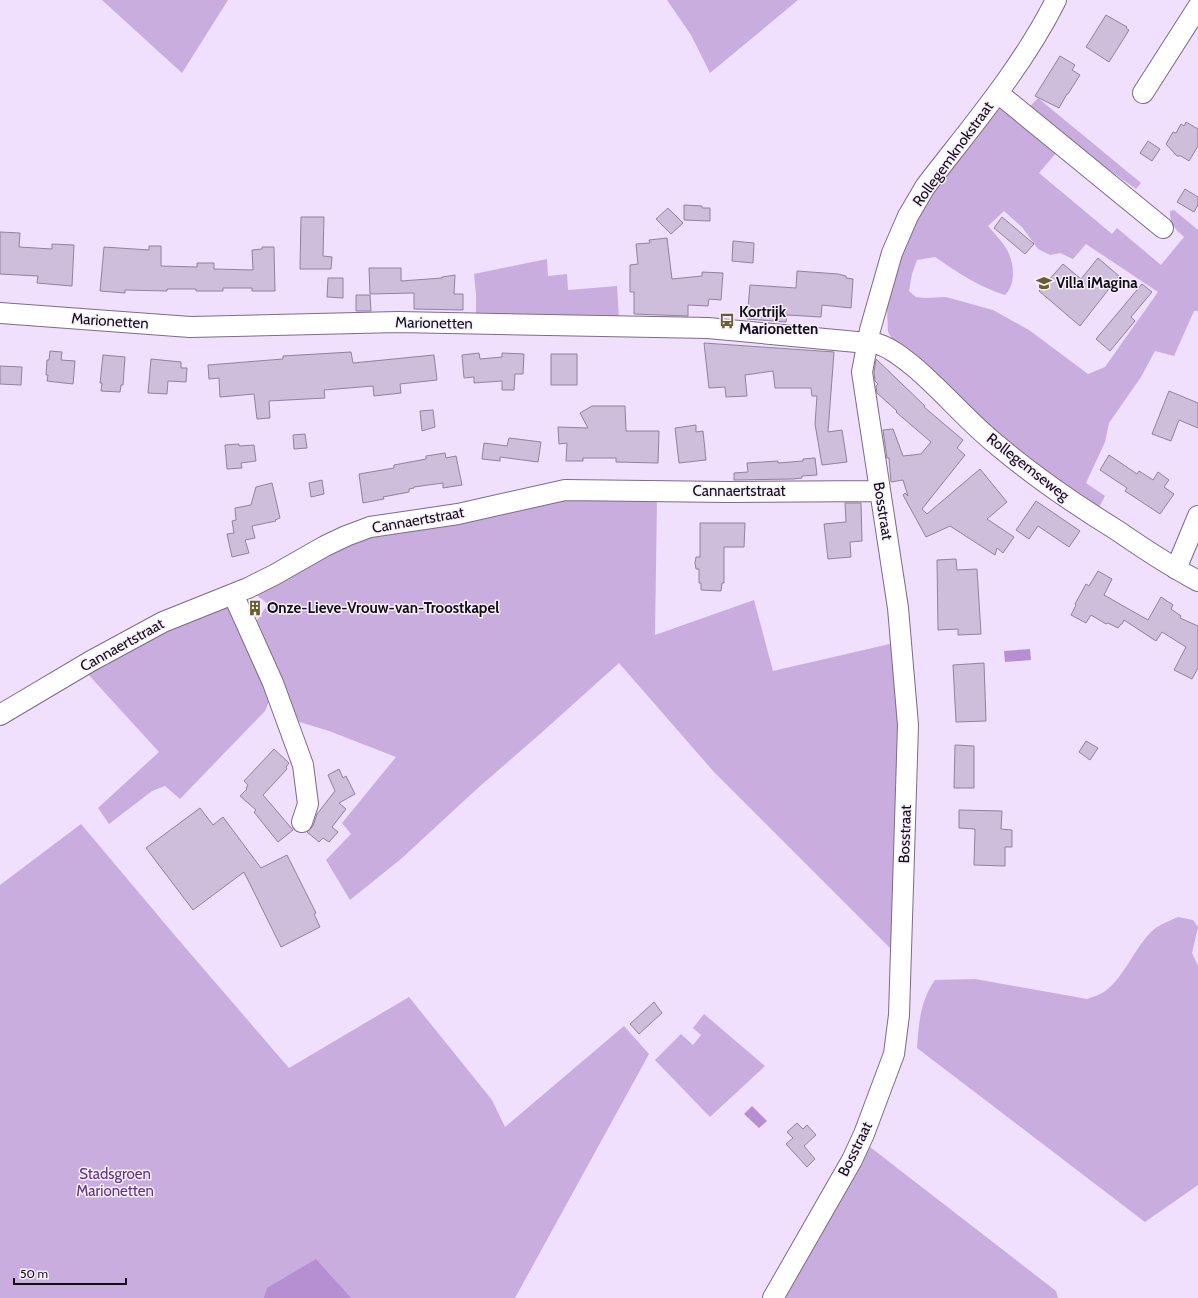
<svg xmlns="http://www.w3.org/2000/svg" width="1198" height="1298" font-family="Cabin,sans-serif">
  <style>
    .green { fill: #caaddf; fill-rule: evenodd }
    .water { fill: #b58fd1 }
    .building { fill: #cebddb; stroke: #91829e }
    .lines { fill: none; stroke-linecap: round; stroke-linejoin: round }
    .minor-casing { stroke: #7b6c87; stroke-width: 22 }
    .minor { stroke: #fff; stroke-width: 20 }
    .labels { text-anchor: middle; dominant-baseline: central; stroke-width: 3; stroke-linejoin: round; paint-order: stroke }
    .street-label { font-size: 15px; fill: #130d17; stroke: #f8f1fd }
    .poi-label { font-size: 15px; font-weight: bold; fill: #130d17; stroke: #f8f1fd; text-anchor: start }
    .park-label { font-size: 15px; fill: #61307f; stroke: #f8f1fd }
  </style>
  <rect width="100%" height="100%" fill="#f0dffd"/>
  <!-- green -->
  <path class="green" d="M102 0H228L182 73Z
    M667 0H798L710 73 691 35Z
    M1038 98 1141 183 1136 189 1067 140 1039 173 1112 234 1117 228 1161 265 1184 237C1174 228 1170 224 1170 211L1174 210 1198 230V311H1194L1174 356 1155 351 1141 377 1109 423 1105 442 1086 483 1105 496 1098 509 1068 492 981 421 928 365 914 353 892 338 888 332 887 309 894 257 913 214 998 103 1019 118ZM1004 211 1022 227 1038 249 1050 255 1060 253 1073 259 1086 244 1158 292 1105 367 1088 374 1029 330 993 310 946 297 925 298 916 297 909 291 912 274 917 260 935 257C957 272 979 287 1005 295 1017 283 1014 261 1006 248 1001 240 994 233 988 226Z
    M547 259 548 276 567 274 568 290 617 286 619 318 476 317V294L474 274Z
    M571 498 657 499 655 635 754 600 773 671 894 643 899 721 894 952 714 772 619 663 540 734 479 787 402 858 350 900 326 860 351 834 342 823 396 757 329 731 290 719 254 625 268 604 254 593 350 539Z
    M229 606 270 699 265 711 180 799 165 786 152 791 109 824 98 808 159 752 86 672 146 636Z
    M81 824 177 938 289 1068 409 997 492 1100 505 1127 624 1026 649 1054 515 1298H0V885Z
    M1178 917 1193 920 1198 927 1192 953 1198 966V1185L1145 1222 917 1048C919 1023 920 1001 935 980L975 979 1087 999C1092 997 1099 995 1104 992 1124 978 1134 949 1151 932 1158 925 1169 921 1178 917Z
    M704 1014 765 1066 710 1117 655 1060 681 1034 693 1045 701 1035 693 1028Z
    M870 1147 1056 1291 1058 1298H784Z"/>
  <!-- water -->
  <path class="water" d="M1030 649 1031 660 1005 662 1004 651Z
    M752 1106 767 1121 759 1128 744 1114Z
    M316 1259 351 1298H264L267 1288Z"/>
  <!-- building -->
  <path class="building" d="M1106 15 1127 27 1126 28 1129 30 1109 62 1086 47Z
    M1060 56 1075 65 1072 70 1080 75 1068 94H1067L1059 108 1035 96Z
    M1186 122 1198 129V146L1189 161 1181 156H1177L1166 144 1173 132 1176 133 1181 124 1184 126Z
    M1148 141 1160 149 1152 161 1140 153Z
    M1185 189 1198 197V205L1194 212 1177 202Z
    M684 205 702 206V208H710V221L684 220Z
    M668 208 683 223 671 234 656 219Z
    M301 217H324L323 256 332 257 331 269H300Z
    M1002 217 1034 244 1025 254 994 228Z
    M0 232 20 233 19 247 52 249V244L74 245 72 286 37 283 38 276 0 274Z
    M667 238 672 279 702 276V272L723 273 721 300 709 299 708 306 688 305V316L634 314V292H630V265L638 264 636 244 650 243 649 240Z
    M733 241 754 243 753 263 732 261Z
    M149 246H161V266L197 267V263H214V269L253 270 252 250 262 249V247H274L275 291H252V288H223V291H196V289H167V291L125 290V293L100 291 104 247 149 250Z
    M1098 258 1119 276 1080 326 1039 291 1063 264 1081 279Z
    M369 268H401V281L442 278V277L455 275 454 294H463V310L414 309V293L370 294Z
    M797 271 838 274 846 276V278L853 279 851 308 822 305 821 317 787 315 786 322 747 319 750 285 796 288Z
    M328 278H343V298L327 297Z
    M1142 284 1152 292 1131 317 1135 321 1110 351 1096 339Z
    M356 295H370L371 311H356Z
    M704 343 834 352 828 432 842 430 847 462 822 465 815 424 817 396H812L811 388H775L773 371 745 375 747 396 726 397 725 387 709 388Z
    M50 351 62 352 61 360 75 361 73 384 47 381 48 375H46L47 360H49Z
    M351 352 353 363 434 355 437 380 400 384 401 393 374 396 373 386 324 390 325 398 269 401 270 418 257 419 254 394 220 397 219 378 209 379 208 365 283 359V356Z
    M479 353 480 359 502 357V353L524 354 523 374H515L514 390H502V381L474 383V377L464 378 462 355Z
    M551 354H577V385H551Z
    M103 355 125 357 123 385H121L120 392 101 391 102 383H100Z
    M151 359 181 362V368H187L186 382 168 381 167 394 148 393Z
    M876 359 925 406 924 407 963 440 957 448 965 455 922 509 927 514 980 469 1007 502 987 519 1014 537 1003 553 997 548 995 555 950 526 926 537 903 495 905 493 908 496 903 480 891 482 889 458H887L883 430 893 429 903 456 921 454 931 442 896 412 897 411 877 393 876 386 878 384 875 381 874 372Z
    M0 366 22 367 21 385 0 384Z
    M1169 391 1198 403V428L1179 420 1171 441 1152 434Z
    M592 406H625L626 431H659L658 463 616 462V458H583V461H566L567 443 559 444 558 427 588 428 580 413Z
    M433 410 435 427 422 431 420 411Z
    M696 425V432L703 431 706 460 679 463 675 428Z
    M305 434 307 448 294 449 293 435Z
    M509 438 541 442 538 462 500 457V461L482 459 484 443 507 446Z
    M239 444V446L254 445 256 461 241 463 242 468 227 469 225 445Z
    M445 453 446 458 456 456 462 485 443 488V483L414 487V488L409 489V492L383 497 384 499 363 503 359 474 394 468V465L426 459V456Z
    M1109 455 1137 474 1139 471 1153 480 1158 472 1169 480 1164 487 1174 494 1160 514 1125 491 1127 488 1100 470Z
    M815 458 817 475 802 476V478L793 479 734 480V473L748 472 747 463 778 461V463L803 461V459Z
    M322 480 324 494 311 497 309 483Z
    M272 483 280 518 275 520 276 521 252 526 255 538 245 540 249 553 232 557 227 534 234 533 232 521 236 520 235 508 251 505 256 487Z
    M1036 501 1080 531 1069 547 1038 526 1029 539 1016 530Z
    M845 503H861L862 541 850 542 851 557 828 559 824 524 846 522Z
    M700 523H745L744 547H724V583H722L721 591 701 590V583H699V569H696L695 563 696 557H700Z
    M956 559 957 570 977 569 981 634 958 635V629L938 630 937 560Z
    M1098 571 1112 579 1104 595 1148 620 1161 597 1173 605 1171 609 1181 616 1180 618 1198 626V668L1192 679 1174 670 1186 647 1162 632 1156 641 1124 620 1122 624H1121L1118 628 1108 623 1106 624 1091 615 1086 623 1071 615 1076 605 1075 604 1086 584 1089 586Z
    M984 663 986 721 956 722 953 665Z
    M1086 741 1098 748 1090 760 1079 752Z
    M955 745 974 746V788H954Z
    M274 749 289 763 286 767 287 769 263 795 293 830 278 842 254 812 256 810 240 796 247 789 246 788 248 785 244 781Z
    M339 769 343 778 346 776 355 794 339 803 346 809 332 827 338 832 329 842 323 838 319 842 307 832 313 826 317 814 335 791 328 775Z
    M200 808 213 825 223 817 261 868 287 855 316 913 314 914 320 927 281 947 244 872 193 910 146 848Z
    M959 810 1002 811 1001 829 1012 830V847H1005V866L974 865 975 829 959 828Z
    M654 1002 662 1013 639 1034 630 1024Z
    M797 1123 803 1129 807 1125 816 1135 804 1146 815 1159 807 1167 786 1144 793 1138 787 1132Z"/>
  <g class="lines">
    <defs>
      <path id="minor" d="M998 93 1163 228
        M1143 93 1198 7
        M0 313 190 327 398 322 708 328 878 344C891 348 903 358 913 366 943 391 967 421 997 445 1035 477 1076 505 1118 531 1144 549 1170 566 1198 581
        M1176 569 1198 516
        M233 594 273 683 303 765 308 804 302 822
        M0 715 91 661 163 622 248 588 274 575 325 546 346 536 370 527 458 514 565 490 727 492 880 491
        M773 1298 852 1160 864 1134 894 1054 899 1015 908 725 898 608 862 372 870 330 892 253 908 216 925 187C971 127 1022 68 1056 0"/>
    </defs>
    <!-- minor casing -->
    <use href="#minor" class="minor-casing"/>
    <!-- minor -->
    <use href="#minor" class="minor"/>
  </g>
  <!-- icons -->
  <defs>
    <symbol id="school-bare" viewBox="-9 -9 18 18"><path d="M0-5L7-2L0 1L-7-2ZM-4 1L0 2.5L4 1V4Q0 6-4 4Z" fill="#685f2c" stroke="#f8f1fd" stroke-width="2.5" paint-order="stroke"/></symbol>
    <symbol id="bus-bare" viewBox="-9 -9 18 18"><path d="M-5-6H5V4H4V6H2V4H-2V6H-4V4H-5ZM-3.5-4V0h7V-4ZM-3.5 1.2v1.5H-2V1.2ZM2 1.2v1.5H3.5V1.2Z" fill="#685f2c" stroke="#f8f1fd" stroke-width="2.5" paint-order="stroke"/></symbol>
    <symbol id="building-bare" viewBox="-9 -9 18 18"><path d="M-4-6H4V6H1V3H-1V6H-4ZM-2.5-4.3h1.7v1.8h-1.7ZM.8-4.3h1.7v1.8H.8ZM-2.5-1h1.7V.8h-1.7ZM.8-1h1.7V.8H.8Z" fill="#685f2c" stroke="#f8f1fd" stroke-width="2.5" paint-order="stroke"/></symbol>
  </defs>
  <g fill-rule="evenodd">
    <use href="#school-bare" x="1033" y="272" width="22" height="22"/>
    <use href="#bus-bare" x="716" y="310" width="22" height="22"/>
    <use href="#building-bare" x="244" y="597" width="22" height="22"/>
  </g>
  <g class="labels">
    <!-- street labels -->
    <g class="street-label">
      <text transform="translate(953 154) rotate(-54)">Rollegemknokstraat</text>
      <text transform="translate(110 321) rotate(4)">Marionetten</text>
      <text transform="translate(434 323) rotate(1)">Marionetten</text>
      <text transform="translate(1028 467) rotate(38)">Rollegemseweg</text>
      <text x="739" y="491">Cannaertstraat</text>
      <text transform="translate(883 511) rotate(81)">Bosstraat</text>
      <text transform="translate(418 520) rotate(-10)">Cannaertstraat</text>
      <text transform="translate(122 645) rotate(-29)">Cannaertstraat</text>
      <text transform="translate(905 834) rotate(-88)">Bosstraat</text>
      <text transform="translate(855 1149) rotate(-64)">Bosstraat</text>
    </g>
    <!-- poi labels -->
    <g class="poi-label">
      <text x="1056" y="283">Vil!a iMagina</text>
      <text x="739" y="312">Kortrijk<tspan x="739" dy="17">Marionetten</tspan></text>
      <text x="267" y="608">Onze-Lieve-Vrouw-van-Troostkapel</text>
    </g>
    <!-- park labels -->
    <g class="park-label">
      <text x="115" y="1174">Stadsgroen<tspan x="115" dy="17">Marionetten</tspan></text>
    </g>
  </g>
  <!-- scale -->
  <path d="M14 1278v6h112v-6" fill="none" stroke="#130d17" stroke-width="2"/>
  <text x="20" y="1278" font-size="12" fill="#130d17" stroke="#f8f1fd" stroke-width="3" paint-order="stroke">50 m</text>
</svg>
